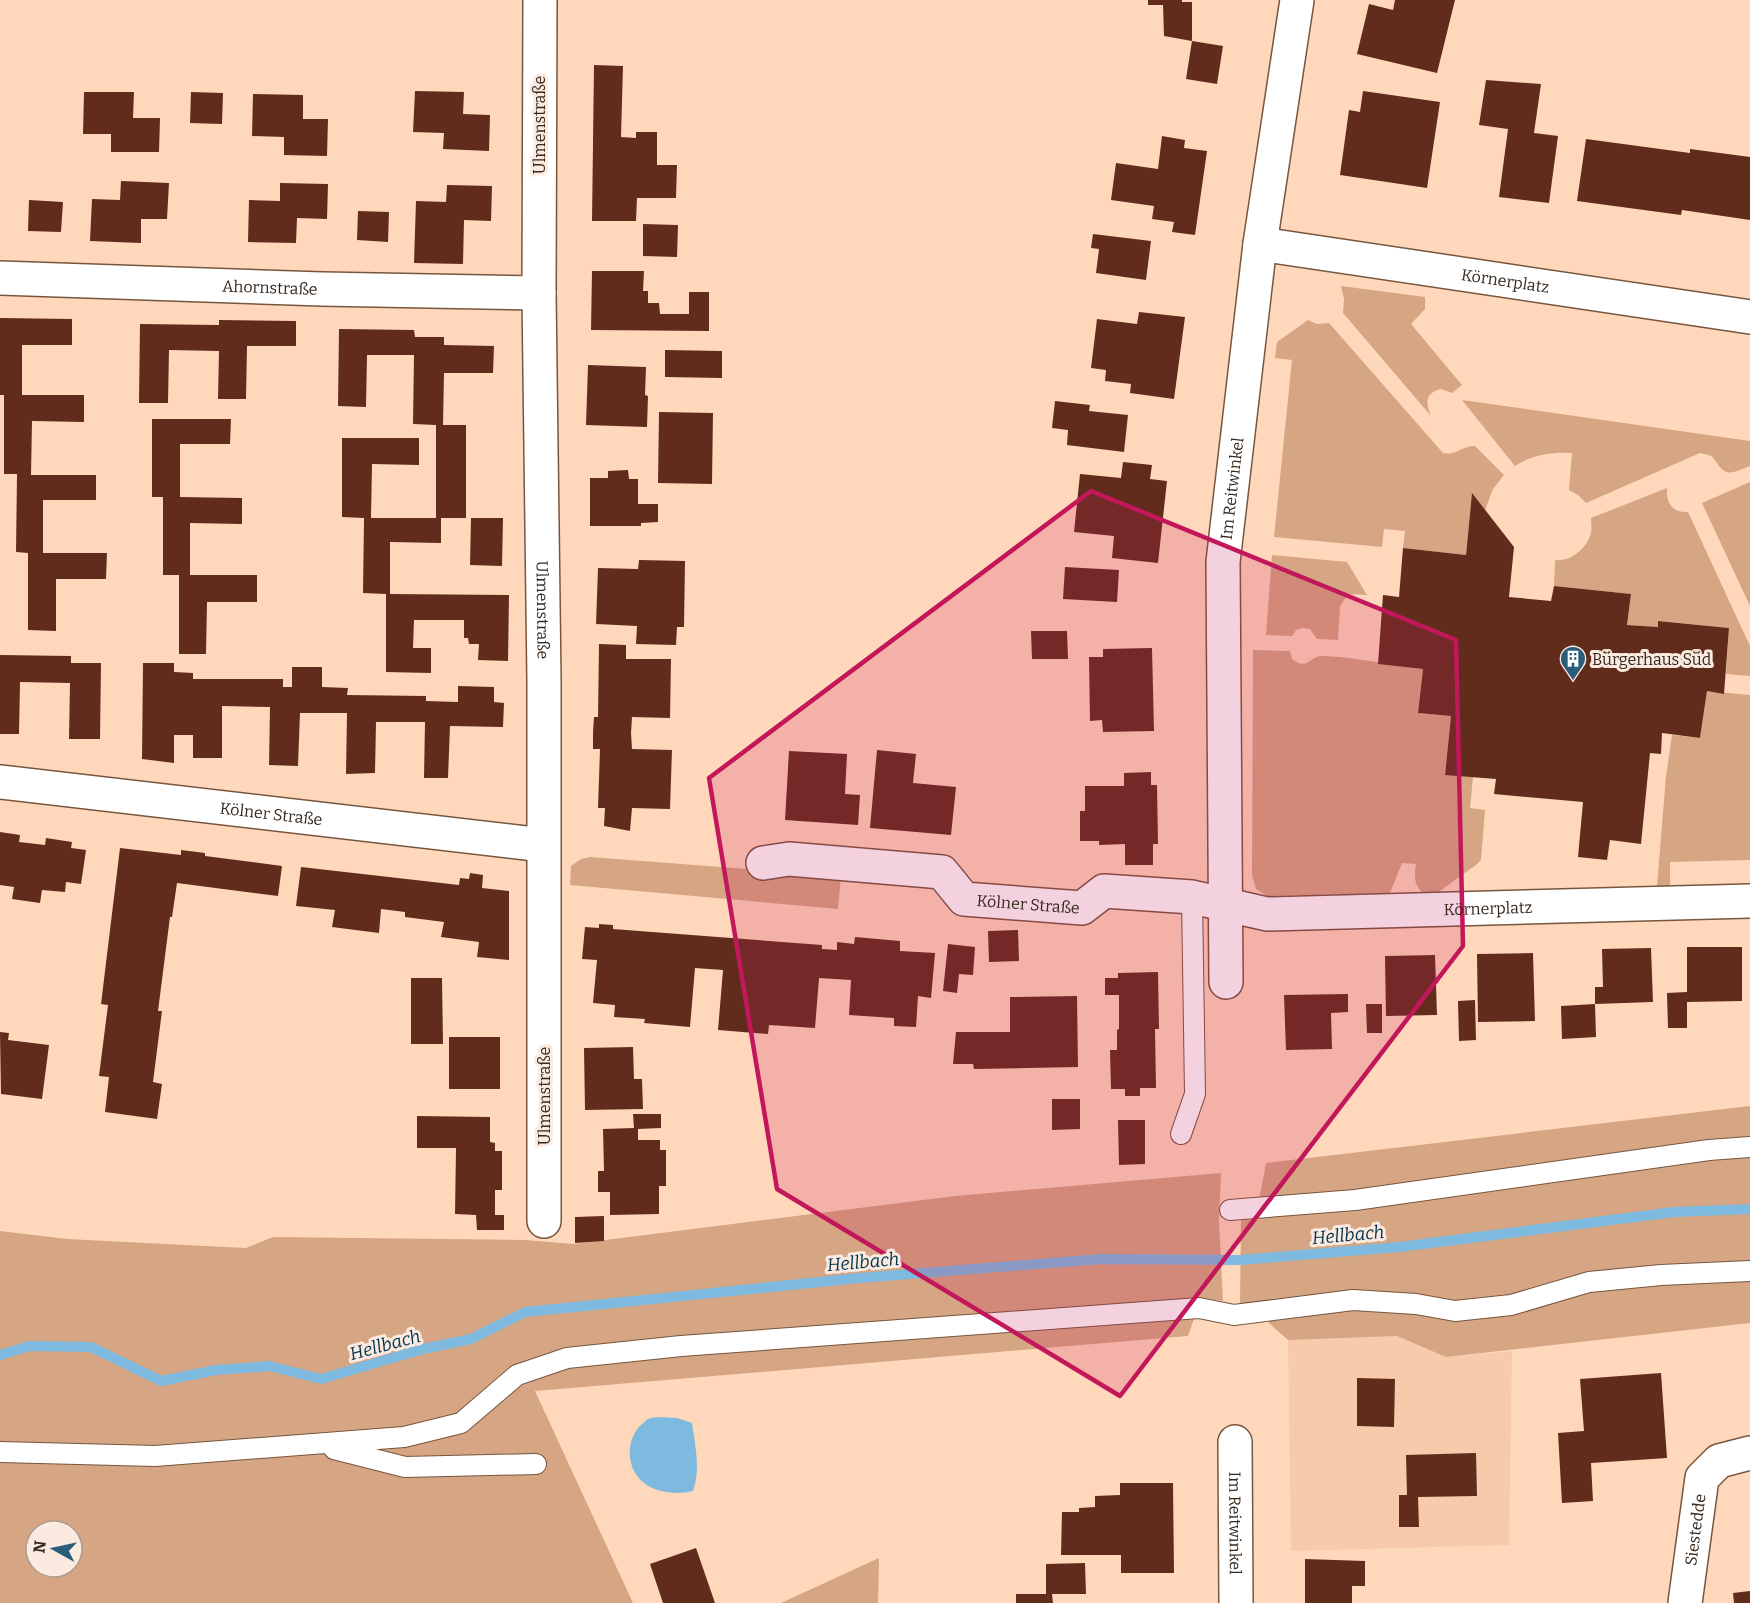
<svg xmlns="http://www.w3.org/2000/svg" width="1750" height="1603" font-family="Bitter,serif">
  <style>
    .built { fill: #f6caaa }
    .green { fill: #d6a583; fill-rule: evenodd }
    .water { fill: #7ebae0 }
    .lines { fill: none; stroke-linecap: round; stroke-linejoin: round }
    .stream { stroke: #7ebae0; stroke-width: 10 }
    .building { fill: #612c1c }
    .lane-casing { stroke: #77563e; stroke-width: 22 }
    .street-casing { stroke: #77563e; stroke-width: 36 }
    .lane { stroke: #fff; stroke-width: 20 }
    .street { stroke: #fff; stroke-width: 33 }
    .marked { fill: #c2185b; fill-opacity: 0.2; stroke: #c2185b; stroke-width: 4.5; stroke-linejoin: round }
    .labels { text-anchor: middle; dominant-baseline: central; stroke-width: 6; stroke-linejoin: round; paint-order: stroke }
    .street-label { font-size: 16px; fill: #36281d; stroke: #faeadf }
    .poi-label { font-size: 16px; fill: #36281d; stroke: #faeadf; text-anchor: start }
    .water-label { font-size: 18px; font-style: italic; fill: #01354e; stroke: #faeadf }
  </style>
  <rect width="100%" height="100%" fill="#ffd8bc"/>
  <!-- built -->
  <path class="built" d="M1397 1336 1446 1357 1512 1351 1509 1545 1291 1551 1288 1340Z"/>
  <!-- green -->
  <path class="green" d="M1341 286 1425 297V309L1411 324 1462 385 1452 393 1441 389C1424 393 1426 404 1431 416L1343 313 1344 299Z
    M1308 320 1317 324 1329 323 1443 453C1456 456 1463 445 1475 446L1504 475 1493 489 1485 510 1472 494 1466 555 1403 548 1405 531 1384 529 1382 547 1274 537 1292 360 1275 358 1277 342Z
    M1462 400 1750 441V466C1727 475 1726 477 1712 456L1700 453 1586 503 1578 495 1569 490 1572 453C1551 452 1532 455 1515 466Z
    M1750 482V606L1702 503Z
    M1667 488C1666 503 1672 513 1688 512L1750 646V676L1726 674 1729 628 1659 621 1658 627 1627 625 1631 594 1554 586 1555 560C1571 562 1587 548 1591 533 1592 528 1591 522 1591 518Z
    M1272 555 1347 562 1367 595 1348 594 1340 606 1338 640 1317 639 1310 629 1303 628 1296 630 1292 636 1266 635Z
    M1253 650 1290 651 1292 659C1307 671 1309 657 1321 656 1340 656 1360 660 1378 662L1379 664 1423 669 1418 713 1451 716 1445 774 1473 777 1470 808 1485 810 1481 860 1476 865 1437 893 1422 892C1414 885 1414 874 1416 864L1402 863 1390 893 1267 896 1256 889 1252 875Z
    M1707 691 1750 695V860L1670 862V886H1657L1666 776 1672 735 1700 738Z
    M590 857 841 876 838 909 570 885 571 866 581 859Z
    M1750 1106V1323L1446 1357 1397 1336 1288 1340 1269 1323 1268 1310 1240 1306 1241 1220H1259L1260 1195 1266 1163Z
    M1221 1173 1219 1221 1223 1301 1201 1298 1188 1336 535 1391 633 1603H0V1231L67 1239 246 1248 273 1237 525 1240 574 1244 955 1196ZM36 1531H72V1567H36Z
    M879 1558 878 1603H781Z"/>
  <!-- water -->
  <path class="water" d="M677 1418 692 1423C695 1445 701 1470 693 1491 677 1495 657 1493 644 1483 626 1469 625 1440 641 1425 644 1423 646 1420 648 1419 656 1416 669 1418 677 1418Z"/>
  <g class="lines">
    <!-- stream -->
    <path class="stream" d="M0 1355 29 1346 91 1347 161 1381 216 1370 269 1366 321 1379 423 1349 471 1339 525 1312 859 1278 1101 1259 1240 1260 1399 1247 1674 1212 1750 1209"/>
  </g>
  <!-- building -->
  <path class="building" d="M1148 0H1182V2H1192V41L1223 46 1217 84 1186 79 1192 41 1164 36 1163 5H1148Z
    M1395 0H1455L1437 73 1357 54 1369 4 1393 10Z
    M594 65 623 66 621 137 636 138V132H657V165H677L676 198H637L636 221H592Z
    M1486 80 1541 84 1534 133 1558 136 1549 203 1499 197 1508 129 1479 125Z
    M415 91 464 92 463 114 490 115 489 151 443 149 444 133 413 132Z
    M1363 91 1440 102 1427 188 1340 175 1349 110 1360 112Z
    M84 92H134L133 118H160L159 152H111V134H83Z
    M191 92 223 93 222 124 190 123Z
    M253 94 303 95V119H328L327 156 284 155V137L252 136Z
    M1162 136 1185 140 1184 148 1207 151 1195 235 1172 232 1174 222 1152 219 1154 206 1111 200 1116 163 1158 169Z
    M1586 139 1690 153V149L1750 157V220L1682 210 1681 215 1577 201Z
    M121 181 169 183 167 219H141V243L90 241 92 199 120 200Z
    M280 183 328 184 327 219 297 218 296 243 248 242 249 200 280 201Z
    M447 185 492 186 491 221 464 220 463 264 414 263 416 201 446 202Z
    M29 200 63 202 61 232 28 231Z
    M358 211 389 212 388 242 357 240Z
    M643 224 678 225 677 257 643 256Z
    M1093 234 1151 241 1146 280 1096 273 1099 249 1091 248Z
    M592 271H644L643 291H648V303H659L660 314H689V292H709V331L591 330Z
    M1139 312 1185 317 1174 399 1130 393 1131 384 1105 381 1106 370 1091 368 1097 319 1137 324Z
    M0 318 72 319V345H22V395H84V422L32 421 31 475H96V500H43V553H107L106 579H56V631L28 630V553L16 552 17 474H4V395H0Z
    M219 320 296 321V346H247L246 399H218L219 351 169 350 168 403H139L140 324 219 325Z
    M339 329 414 330 415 337H444V345L494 346 493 373H444L443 425H466V518H441V543L390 542V594L509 595 508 661 478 660 479 644H469L468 638H464V620H414L413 648H431V673L386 672V594L363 593 364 518 342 517V438H419V465L372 464 371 518H436V425L413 424 414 355H367L366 407 338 406Z
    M665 350 722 351V378L665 377Z
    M588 365 646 367 645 395 648 396 647 427 586 425Z
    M1055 401 1090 405 1089 411 1128 415 1124 452 1067 445 1068 430 1052 428Z
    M659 412 713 413 712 484 658 483Z
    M152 419H231L230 444H180V497L242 498V524L190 523V575H257V602H207L206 654H179V575H163V497H152Z
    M1123 462 1152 465 1150 479 1167 481 1158 563 1112 558 1114 536 1074 532 1080 474 1121 478Z
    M628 470 629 479H638V504H658V522L641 523V526H590V478H608V471Z
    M1472 493 1514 547 1509 597 1551 601 1554 586 1631 594 1627 625 1658 627V621L1729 628 1724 694 1707 691 1700 738 1662 733 1661 754 1650 753 1641 844 1610 840 1607 860 1578 857 1583 802 1494 794 1496 779 1445 775 1451 716 1418 713 1423 669 1378 664 1383 595 1399 597 1403 548 1466 555Z
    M471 518H503L502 566 470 565Z
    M639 560 685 561 684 627H677L676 645 636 644 637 626 596 624 598 568 638 569Z
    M1065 567 1119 570 1117 602 1063 599Z
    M1031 631H1067L1068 659H1032Z
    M599 644 626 645V659H671L670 718 632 717 631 733 632 749 672 750 670 809 632 808 630 831 604 826 605 808H598L600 749H593V732L594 717H598Z
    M1152 648 1154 731 1103 732 1102 720 1090 721 1089 657H1103V649Z
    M0 655 71 656V663H101L100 739H69L70 683 20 682 19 734H0Z
    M143 663H174V672L193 673V679H283V687H292V667H322V687L348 688 347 695 426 696V701L458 702V686L494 687V702L504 703 503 727 450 726 448 778H424L425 722H376L375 773 346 774 347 713H300L298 766 269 765 270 707 222 706V758H193V735H174V763L142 759Z
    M877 750 916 754 913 783 956 787 951 835 870 828Z
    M789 751 847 754 845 794 860 795 858 825 785 820Z
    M1151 772V785H1157L1158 844H1153V865H1125V844L1099 845V841H1080V811H1085V786H1124V773Z
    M0 832 20 835 19 842 45 845 46 838 72 842 71 848 86 850 81 884 66 882 65 892 42 890 40 903 12 899 14 887 0 885Z
    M120 848 181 855V850L205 853V856L282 866 278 896 177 883 172 917H170L158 1011H162L153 1082 162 1084 157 1119 105 1112 109 1077 99 1076 108 1005 101 1004Z
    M301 867 459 885 460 878 469 879 470 873 483 875 482 888 509 891V960L477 957 479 942 441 937 444 922 405 917V912L381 909 379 933 332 927 335 910 296 906Z
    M599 924 613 925V929L822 945V949L837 950V942L854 944 855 937 900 941V951L935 953 931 998 918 996 916 1027 894 1026V1018L849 1015 851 980 819 978 815 1028 769 1025 768 1034 718 1030 723 970 695 968 690 1027 644 1023 645 1019 614 1017 615 1005 593 1003 597 960 582 959 585 927 599 928Z
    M1018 930 1019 961 989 962 988 931Z
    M948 944 975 947 973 975 959 974 957 993 943 991Z
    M1687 947H1742V1001L1687 1002V1028H1668L1667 993 1687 992Z
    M1651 948 1653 1002 1595 1004 1596 1037 1562 1039 1561 1006 1595 1004V987H1603L1602 949Z
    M1533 953 1535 1021 1478 1022 1477 954Z
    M1435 955 1437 1015 1386 1016 1385 956Z
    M1158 972 1159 1029H1155L1156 1088H1140V1096H1125V1089H1111L1110 1050H1117V1030L1119 1029V995H1105V978H1118V973Z
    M411 978H442L443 1044H411Z
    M1348 994V1012L1331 1013 1332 1049 1286 1050 1284 995Z
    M1077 996 1078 1067 974 1069 973 1064H953L956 1032H1010V997Z
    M1475 1000 1476 1040 1459 1041 1458 1001Z
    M1366 1004H1382V1033H1367Z
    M0 1032 9 1033 8 1040 49 1045 42 1099 1 1094Z
    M449 1037H500V1089H449Z
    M633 1047 634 1079H642L643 1109 585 1110 584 1048Z
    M1052 1099H1080V1129L1052 1130Z
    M633 1114H661V1128L638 1129V1140H660V1150H666V1186H659V1214L610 1215V1192H598V1171H604L603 1129 634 1128Z
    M417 1116 490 1117V1142L495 1143V1151H502V1190H495V1215H504V1230H477L476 1215 455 1214 456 1148H417Z
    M1118 1120H1145V1164L1119 1165Z
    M604 1216V1241L575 1243V1217Z
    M1661 1373 1667 1458 1591 1463 1593 1501 1562 1503 1558 1433 1584 1431 1580 1379Z
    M1357 1378 1395 1379 1394 1427 1357 1426Z
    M1476 1453 1477 1496 1418 1497 1419 1527H1399V1495H1407L1406 1455Z
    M1120 1483H1173L1174 1573H1121V1555H1061L1062 1512H1079V1508L1095 1507V1496L1120 1495Z
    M696 1548 715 1603H663L650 1564Z
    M1305 1559 1365 1561V1586H1352V1603H1305Z
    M1085 1563 1086 1594H1052L1053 1603H1016V1594H1046V1564Z
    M1750 1591V1603H1734L1733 1593Z"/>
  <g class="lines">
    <defs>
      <path id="lane" d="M1181 1134 1195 1094 1192 897
        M1230 1210 1355 1200 1709 1150 1750 1147
        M334 1449 405 1467 536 1464
        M0 1452 155 1456 404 1437 461 1423 517 1375 567 1358 681 1346 1199 1308 1234 1315 1353 1300 1416 1304 1455 1311 1511 1305 1589 1282 1661 1275 1750 1271"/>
      <g id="street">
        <path id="s1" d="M540 0 539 293 544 681V1221"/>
        <path id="s2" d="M1260 244 1750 317"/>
        <path id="s3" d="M0 278 322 289 539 293"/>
        <path id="s4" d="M0 782 543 845"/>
        <path id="s5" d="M763 863 789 859 942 872 964 899 1082 908 1104 891 1192 897 1267 914 1750 901"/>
        <path id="s6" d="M1226 982 1223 562 1260 244 1297 0"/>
        <path id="s7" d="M1235 1442 1236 1603"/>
        <path id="s8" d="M1685 1603 1702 1478 1719 1461 1750 1453"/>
      </g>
    </defs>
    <!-- lane casing -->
    <use href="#lane" class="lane-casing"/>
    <!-- street casing -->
    <use href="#street" class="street-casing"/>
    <!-- lane -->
    <use href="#lane" class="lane"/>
    <!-- street -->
    <use href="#street" class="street"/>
  </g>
  <!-- marked area -->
  <path class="marked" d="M1091 491 1456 640 1463 946 1120 1396 777 1189 709 778Z"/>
  <!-- icons -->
  <defs>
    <symbol id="building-pin" viewBox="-11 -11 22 30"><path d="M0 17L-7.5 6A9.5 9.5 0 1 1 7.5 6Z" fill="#2b5d7b" stroke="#faeadf"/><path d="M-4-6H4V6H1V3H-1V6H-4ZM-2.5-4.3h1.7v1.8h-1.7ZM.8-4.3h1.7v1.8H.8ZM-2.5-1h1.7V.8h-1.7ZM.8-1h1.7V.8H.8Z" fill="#fff"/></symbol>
  </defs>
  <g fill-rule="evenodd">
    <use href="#building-pin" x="1558" y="644" width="30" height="40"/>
  </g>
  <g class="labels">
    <!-- street labels -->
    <g class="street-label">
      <text transform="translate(539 125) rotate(-90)">Ulmenstraße</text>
      <text stroke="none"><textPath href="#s2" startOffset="248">Körnerplatz</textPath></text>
      <text stroke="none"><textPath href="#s3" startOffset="270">Ahornstraße</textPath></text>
      <text stroke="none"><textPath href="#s6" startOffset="494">Im Reitwinkel</textPath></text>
      <text stroke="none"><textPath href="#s1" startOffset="610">Ulmenstraße</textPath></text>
      <text stroke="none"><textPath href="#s4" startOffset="273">Kölner Straße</textPath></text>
      <text stroke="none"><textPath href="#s5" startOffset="279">Kölner Straße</textPath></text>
      <text stroke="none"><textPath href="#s5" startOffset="747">Körnerplatz</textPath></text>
      <text transform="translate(544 1096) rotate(-90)">Ulmenstraße</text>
      <text stroke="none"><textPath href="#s7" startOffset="81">Im Reitwinkel</textPath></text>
      <text stroke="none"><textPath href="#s8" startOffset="74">Siestedde</textPath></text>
    </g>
    <!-- poi labels -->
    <g class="poi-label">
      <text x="1592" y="659">Bürgerhaus Süd</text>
    </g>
    <!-- water labels -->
    <g class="water-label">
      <text transform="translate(1348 1235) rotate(-5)">Hellbach</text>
      <text transform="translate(863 1262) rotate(-5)">Hellbach</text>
      <text transform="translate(385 1345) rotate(-15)">Hellbach</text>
    </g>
  </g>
  <!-- north arrow -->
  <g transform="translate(54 1549) rotate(278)"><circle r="28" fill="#faeadf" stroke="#ac9c91" stroke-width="1.5"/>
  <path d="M0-4.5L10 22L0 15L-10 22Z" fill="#2b5d7b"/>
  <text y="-9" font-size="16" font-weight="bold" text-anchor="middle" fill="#36281d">N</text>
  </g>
</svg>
